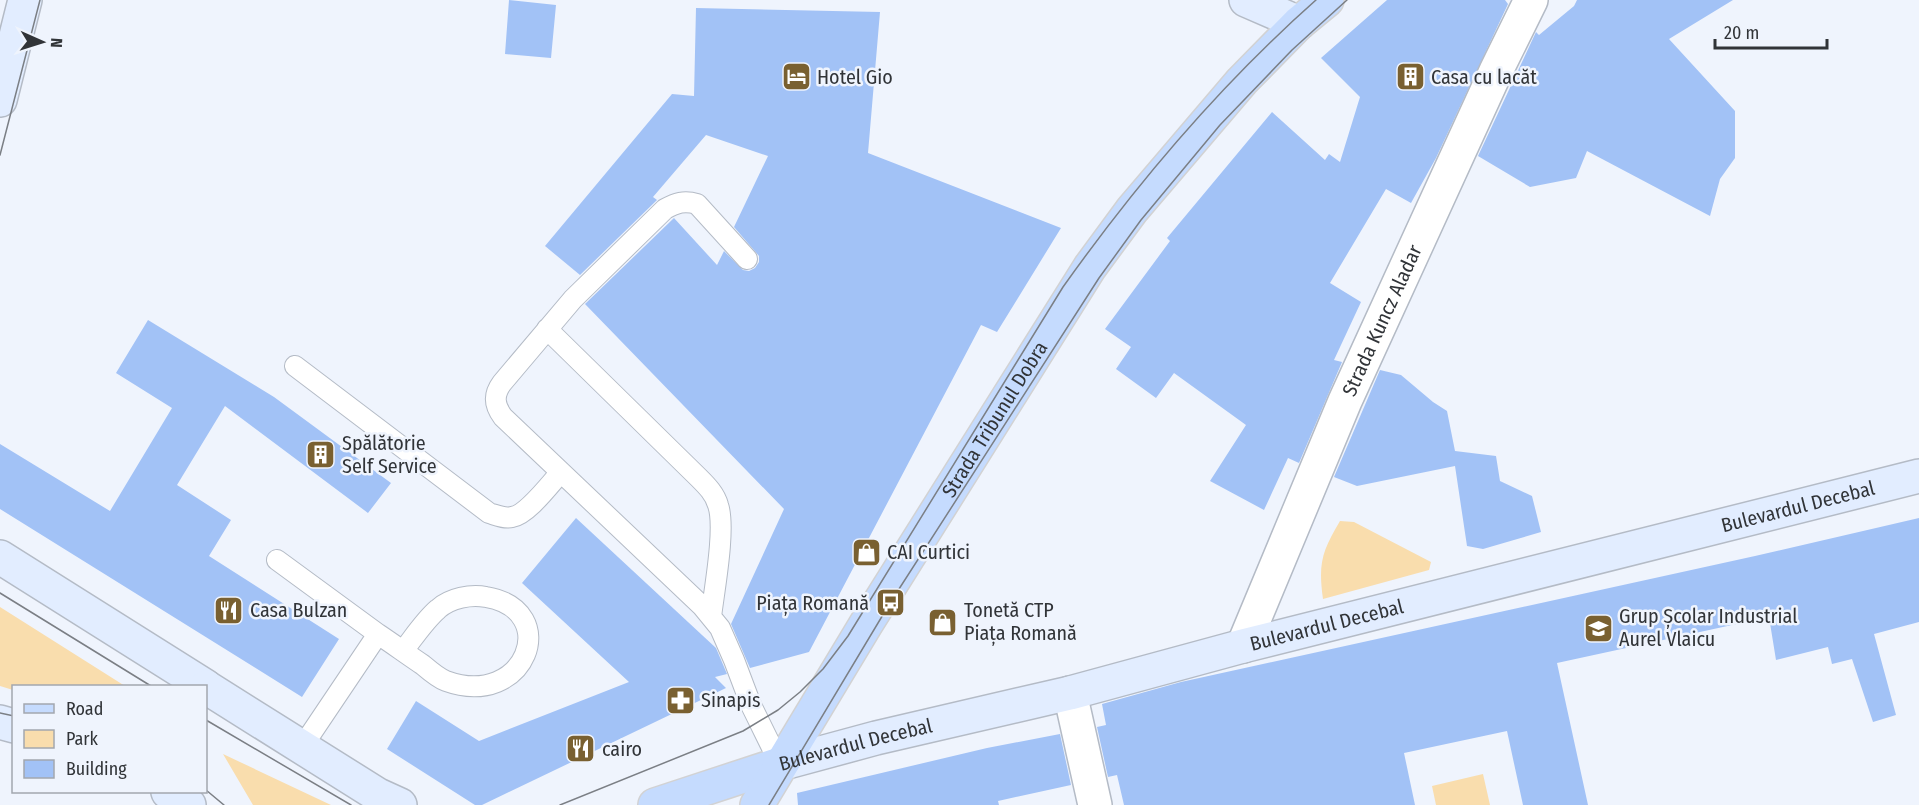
<svg xmlns="http://www.w3.org/2000/svg" width="1919" height="805" font-family="'Fira Sans Condensed',sans-serif">
  <style>
    .green { fill: #f9ddad }
    .building { fill: #a2c2f6 }
    .lines { fill: none; stroke-linecap: round; stroke-linejoin: round }
    .lane-casing { stroke: #b4bbc6; stroke-width: 22 }
    .street-casing { stroke: #b4bbc6; stroke-width: 36 }
    .secondary-casing { stroke: #b4bbc6; stroke-width: 36 }
    .primary-casing { stroke: #d2d2d3; stroke-width: 36 }
    .lane { stroke: #fff; stroke-width: 20 }
    .street { stroke: #fff; stroke-width: 33 }
    .secondary { stroke: #e2edff; stroke-width: 33 }
    .primary { stroke: #c5dbfe; stroke-width: 33 }
    .tram { stroke: #7b7f85; stroke-width: 1.5 }
    .labels { text-anchor: middle; dominant-baseline: central; stroke-width: 5; stroke-linejoin: round; paint-order: stroke }
    .poi-label { font-size: 20px; fill: #313438; stroke: #eff4fd; text-anchor: start }
    .street-label { font-size: 20px; fill: #313438; stroke: #eff4fd }
  </style>
  <rect width="100%" height="100%" fill="#eff4fd"/>
  <!-- green -->
  <path class="green" d="M1340 521 1354 522 1431 562 1429 570 1323 599C1318 564 1322 551 1340 521Z
    M0 607 125 686H14L13 690 0 686Z
    M223 754 331 805H253Z
    M1483 774 1490 805H1436L1432 786Z"/>
  <!-- building -->
  <path class="building" d="M509 0 556 5 551 58 505 54Z
    M1387 0H1505L1508 4 1436 158 1411 203 1386 189 1330 283 1361 302 1334 360 1342 362 1299 463 1288 458 1264 510 1210 481 1246 425 1174 373 1156 398 1116 369 1131 347 1105 329 1170 241 1167 238 1272 112 1325 160 1329 154 1340 162 1360 97 1321 58Z
    M1577 0H1733L1669 39 1735 111V158L1720 179 1710 216 1587 151 1576 178 1530 187 1478 156 1536 32 1539 35 1574 6Z
    M696 8 880 12 868 153 1061 228 997 332 981 325 809 652 750 668 731 624 784 509 585 304 674 218 717 265 724 251 743 270 749 271 755 268 759 262V256L734 227 768 156 706 135 653 197 657 200 580 275 545 246 672 94 694 96Z
    M148 320 274 397 391 483 368 513 225 406 177 485 231 520 209 556 339 639 302 697 0 509V444L110 511 172 408 116 373Z
    M1380 370 1401 375 1433 402 1447 411 1455 451 1496 456 1500 481 1532 496 1541 532 1483 549 1467 546 1455 466 1357 486 1334 477Z
    M576 518 716 648 727 674 715 677 726 688 482 805H475L387 749 416 701 479 741 629 682 522 583Z
    M1919 518V622L1874 634 1896 715 1873 722 1852 659 1832 664 1828 647 1776 660 1769 617 1557 663 1588 805H1523L1507 731 1404 753 1415 805H1124L1117 775 1108 777 1097 727 1106 725 1102 704 1181 682 1755 556Z
    M1060 734 1071 785 998 801 999 805H798L797 793 987 748Z"/>
  <g class="lines">
    <defs>
      <path id="lane" d="M747 259 697 204C684 200 676 203 665 209L573 299 502 383C493 395 494 405 503 417L702 606 720 628 734 660 751 705 780 764
        M547 329 699 478C707 486 715 494 718 505 726 528 714 591 711 617
        M295 366 489 513C496 515 504 519 512 517 527 515 550 484 561 472
        M277 560 378 634
        M302 747 378 634C393 644 408 655 423 665 430 671 438 678 446 681 526 710 563 610 486 597 471 594 450 598 438 609 425 620 414 637 403 651"/>
      <g id="street">
        <path id="s1" d="M1243 646 1345 401 1496 71 1531 0"/>
        <path d="M1070 693 1095 805"/>
      </g>
      <g id="secondary">
        <path d="M1246 0 1299 23"/>
        <path d="M0 100 25 0"/>
        <path d="M0 557 205 686"/>
        <path d="M206 687 378 795 400 805"/>
        <path d="M0 722 14 726"/>
        <path id="s2" d="M780 764 876 738 1070 693 1243 646 1919 476"/>
        <path d="M168 792 189 805"/>
      </g>
      <g id="primary">
        <path d="M655 805 780 764"/>
        <path id="s3" d="M757 805 866 624 1090 267 1132 210 1242 81 1299 23 1327 0"/>
      </g>
    </defs>
    <!-- lane casing -->
    <use href="#lane" class="lane-casing"/>
    <!-- street casing -->
    <use href="#street" class="street-casing"/>
    <!-- secondary casing -->
    <use href="#secondary" class="secondary-casing"/>
    <!-- primary casing -->
    <use href="#primary" class="primary-casing"/>
    <!-- lane -->
    <use href="#lane" class="lane"/>
    <!-- street -->
    <use href="#street" class="street"/>
    <!-- secondary -->
    <use href="#secondary" class="secondary"/>
    <!-- primary -->
    <use href="#primary" class="primary"/>
    <!-- tram -->
    <path class="tram" d="M0 155 40 0
      M0 593 151 686
      M0 713 14 716
      M206 720 351 805
      M206 790 224 805
      M560 805 743 731 778 710 800 692 823 669 848 636 1063 287C1137 183 1220 85 1316 0
      M769 805 890 603 1099 278 1141 220 1220 125 1292 50 1347 0"/>
  </g>
  <!-- icons -->
  <defs>
    <symbol id="hotel-square" viewBox="-11 -11 22 22"><rect x="-9" y="-9" width="18" height="18" rx="4" fill="#796031" stroke="#eff4fd"/><path d="M-6-4.5h1.5V1H6V5H4.5V3h-9V5H-6ZM-4 0a1.8 1.8 0 1 1 3.6 0ZM.5 0V-2.5h3Q6-2.5 6 0Z" fill="#fff"/></symbol>
    <symbol id="building-square" viewBox="-11 -11 22 22"><rect x="-9" y="-9" width="18" height="18" rx="4" fill="#796031" stroke="#eff4fd"/><path d="M-4-6H4V6H1V3H-1V6H-4ZM-2.5-4.3h1.7v1.8h-1.7ZM.8-4.3h1.7v1.8H.8ZM-2.5-1h1.7V.8h-1.7ZM.8-1h1.7V.8H.8Z" fill="#fff"/></symbol>
    <symbol id="shop-square" viewBox="-11 -11 22 22"><rect x="-9" y="-9" width="18" height="18" rx="4" fill="#796031" stroke="#eff4fd"/><path d="M-5-2.5h2.3a2.7 3.5 0 0 1 5.4 0H5L5.5 6h-11ZM-1.5-2.5h3a1.5 2.3 0 0 0-3 0Z" fill="#fff"/></symbol>
    <symbol id="bus-square" viewBox="-11 -11 22 22"><rect x="-9" y="-9" width="18" height="18" rx="4" fill="#796031" stroke="#eff4fd"/><path d="M-5-6H5V4H4V6H2V4H-2V6H-4V4H-5ZM-3.5-4V0h7V-4ZM-3.5 1.2v1.5H-2V1.2ZM2 1.2v1.5H3.5V1.2Z" fill="#fff"/></symbol>
    <symbol id="restaurant-square" viewBox="-11 -11 22 22"><rect x="-9" y="-9" width="18" height="18" rx="4" fill="#796031" stroke="#eff4fd"/><path d="M-5-6h1v4h1v-4h1v4h1v-4h1v5L-1.5 .5V6h-2V.5L-5-1ZM5-6V6H3V1.5H1.5Q1.5-4 5-6Z" fill="#fff"/></symbol>
    <symbol id="school-square" viewBox="-11 -11 22 22"><rect x="-9" y="-9" width="18" height="18" rx="4" fill="#796031" stroke="#eff4fd"/><path d="M0-5L7-2L0 1L-7-2ZM-4 1L0 2.5L4 1V4Q0 6-4 4Z" fill="#fff"/></symbol>
    <symbol id="pharmacy-square" viewBox="-11 -11 22 22"><rect x="-9" y="-9" width="18" height="18" rx="4" fill="#796031" stroke="#eff4fd"/><path d="M-2-6h4v4h4v4h-4v4h-4v-4h-4v-4h4Z" fill="#fff"/></symbol>
  </defs>
  <g fill-rule="evenodd">
    <use href="#hotel-square" x="780" y="60" width="33" height="33"/>
    <use href="#building-square" x="1394" y="60" width="33" height="33"/>
    <use href="#building-square" x="304" y="438" width="33" height="33"/>
    <use href="#shop-square" x="850" y="536" width="33" height="33"/>
    <use href="#bus-square" x="874" y="586" width="33" height="33"/>
    <use href="#restaurant-square" x="212" y="594" width="33" height="33"/>
    <use href="#shop-square" x="926" y="606" width="33" height="33"/>
    <use href="#school-square" x="1582" y="612" width="33" height="33"/>
    <use href="#pharmacy-square" x="664" y="684" width="33" height="33"/>
    <use href="#restaurant-square" x="564" y="732" width="33" height="33"/>
  </g>
  <g class="labels">
    <!-- poi labels -->
    <g class="poi-label">
      <text x="817" y="77">Hotel Gio</text>
      <text x="1431" y="77">Casa cu lacăt</text>
      <text x="342" y="443">Spălătorie<tspan x="342" dy="23">Self Service</tspan></text>
      <text x="887" y="552">CAI Curtici</text>
      <text x="869" y="603" text-anchor="end">Piața Romană</text>
      <text x="250" y="610">Casa Bulzan</text>
      <text x="964" y="610">Tonetă CTP<tspan x="964" dy="23">Piața Romană</tspan></text>
      <text x="1619" y="616">Grup Școlar Industrial<tspan x="1619" dy="23">Aurel Vlaicu</tspan></text>
      <text x="701" y="700">Sinapis</text>
      <text x="602" y="749">cairo</text>
    </g>
    <!-- street labels -->
    <g class="street-label">
      <text stroke="none"><textPath href="#s1" startOffset="354">Strada Kuncz Aladar</textPath></text>
      <text stroke="none"><textPath href="#s3" startOffset="453">Strada Tribunul Dobra</textPath></text>
      <text stroke="none"><textPath href="#s2" startOffset="1050">Bulevardul Decebal</textPath></text>
      <text stroke="none"><textPath href="#s2" startOffset="564">Bulevardul Decebal</textPath></text>
      <text stroke="none"><textPath href="#s2" startOffset="78">Bulevardul Decebal</textPath></text>
    </g>
  </g>
  <!-- legend -->
  <rect x="12" y="685" width="195" height="108" fill="#eff4fd" stroke="#a3a7ae" stroke-width="1.5"/>
  <rect x="24" y="704" width="30" height="9" fill="#c5dbfe" stroke="#a3a7ae" stroke-width="1.5"/>
  <text x="66" y="715" font-size="18" fill="#313438">Road</text>
  <rect x="24" y="730" width="30" height="18" fill="#f9ddad" stroke="#a3a7ae" stroke-width="1.5"/>
  <text x="66" y="745" font-size="18" fill="#313438">Park</text>
  <rect x="24" y="760" width="30" height="18" fill="#a2c2f6" stroke="#a3a7ae" stroke-width="1.5"/>
  <text x="66" y="775" font-size="18" fill="#313438">Building</text>
  <!-- north arrow -->
  <g transform="translate(42 42) rotate(93)" stroke="#eff4fd" stroke-width="4.5" paint-order="stroke">
  <path d="M0-4.5L10 22L0 15L-10 22Z" fill="#313438"/>
  <text y="-9" font-size="16" font-weight="bold" text-anchor="middle" fill="#313438">N</text>
  </g>
  <!-- scale -->
  <path d="M1715 39v9h112v-9" fill="none" stroke="#313438" stroke-width="3"/>
  <text x="1724" y="39" font-size="18" fill="#313438" stroke="#eff4fd" stroke-width="4.5" paint-order="stroke">20 m</text>
</svg>
